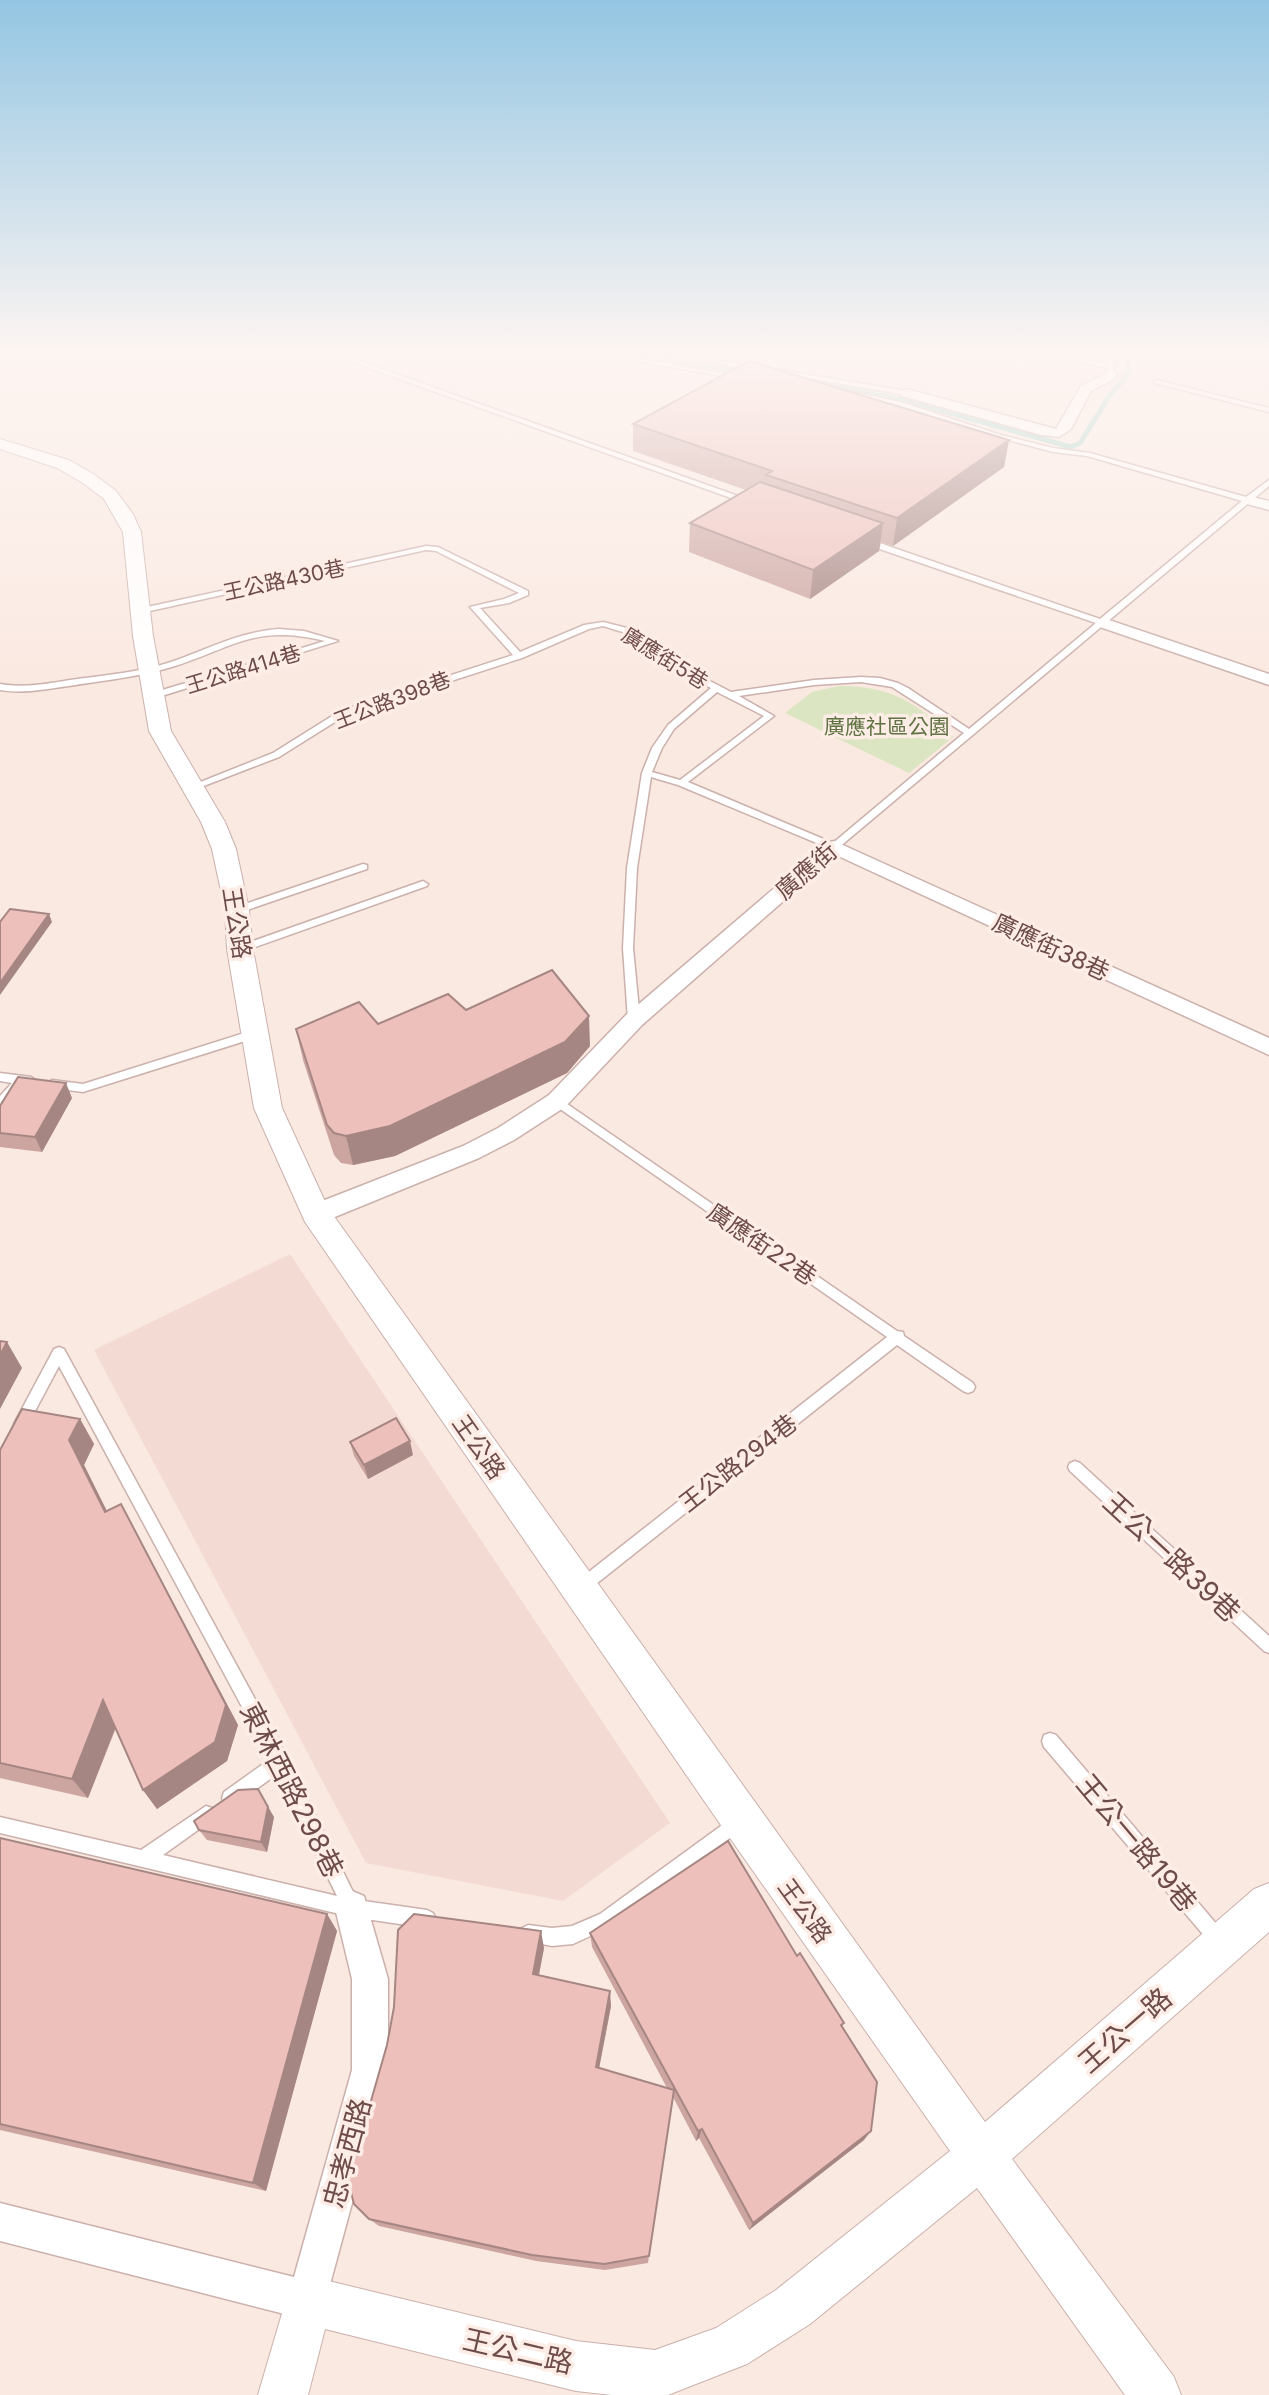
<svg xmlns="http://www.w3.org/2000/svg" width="1269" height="2395" font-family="Inter,'Noto Sans TC',sans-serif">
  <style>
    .residential { fill: #f3dbd3 }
    .green { fill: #dbe5c1 }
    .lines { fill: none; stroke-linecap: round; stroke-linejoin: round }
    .stream { stroke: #9fd2cb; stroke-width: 5 }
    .service-casing { stroke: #cbb0ac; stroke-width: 3 }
    .minor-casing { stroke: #cbb0ac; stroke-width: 3 }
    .tertiary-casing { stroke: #cbb0ac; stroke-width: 2 }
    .service { fill: #fff; fill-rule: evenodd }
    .minor { fill: #fff; fill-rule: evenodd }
    .tertiary { fill: #fff; fill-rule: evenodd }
    .wall { fill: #cca5a1 }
    .shaded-wall { fill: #a68683 }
    .building { fill: #edc0bb; stroke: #a68683; stroke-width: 2 }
    .labels { text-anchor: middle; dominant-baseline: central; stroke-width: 7; stroke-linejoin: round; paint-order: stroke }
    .far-street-label { font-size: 21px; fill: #6e4c4a; stroke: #fdede6 }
    .far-park-label { font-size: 21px; fill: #5f7343; stroke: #fdede6 }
    .street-label { font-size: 24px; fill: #6e4c4a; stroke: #fdede6 }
    .near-street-label { font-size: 28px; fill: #6e4c4a; stroke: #fdede6 }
  </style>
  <rect width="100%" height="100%" fill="#fae9e1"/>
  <!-- residential -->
  <path class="residential" d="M290 1254 670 1823 563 1901 366 1863 94 1350Z"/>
  <!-- green -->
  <path class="green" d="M839 686C892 686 915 702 953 737L909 773 785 713 812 692Z"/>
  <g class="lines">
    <!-- stream -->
    <path class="stream" d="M629 354 743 372
      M816 383 900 399 1071 447 1080 443 1110 395 1130 372 1125 354"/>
    <defs>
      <path id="service" d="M330 354H340L752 501 745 503Z
        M596 354H613L743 377 740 379Z
        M663 354H681L758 368 755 370Z
        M1043 354H1058L1107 364V354H1113L1114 365 1116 367 1114 369V375L1111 377 1108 375 1107 368Z
        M773 369 907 391 910 393 907 395 771 372 770 371Z
        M1157 380 1269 408V412L1155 383 1154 382Z
        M844 390 904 403 1001 435 1053 448 1090 453 1246 497 1269 480V486L837 849H831L678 785 651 777 637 868 633 948 640 1020 634 1024 628 1020 623 948 627 868 642 773 652 748 668 725 711 688 660 662 629 634 603 626 589 629 522 658 346 715 279 757 196 789H190L188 787 273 753 340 711 513 655 470 607 504 599 519 593 436 551 426 550 141 613H138V609L426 546 438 547 528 591V595L509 603 480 608 520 652 584 625 603 622 635 630 666 658 731 692 814 680 861 677 880 678 898 683 908 688 969 729 1096 623 862 543V539H868L1100 619 1242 501 1087 456 1053 452 997 437 900 406 842 393V391ZM861 682 892 687 964 733 833 843 688 782 774 716 739 696 814 685ZM717 692 764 716 680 780 652 772 662 748 674 729Z
        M279 629 304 631 338 641 152 699 148 696 149 694 325 641C256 624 236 646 175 666 140 677 105 680 69 686 46 689 24 694 0 690V684C24 688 46 684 70 680 104 675 137 673 171 662 209 649 238 632 279 629Z
        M363 864 367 865V869L241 912 237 913 232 910 233 908Z
        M423 881 428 884 427 886 244 951H236L235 949 236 947Z
        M257 1029 261 1030 263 1033 261 1036 83 1092 52 1088 46 1084 52 1080 83 1084Z
        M0 1073 31 1077 37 1081 31 1085 18 1083 20 1086 18 1089 4 1108 0 1109V1096L12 1083 0 1081Z
        M557 1097 897 1331 903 1332 904 1336 973 1383 975 1387 973 1391 968 1393 963 1391 897 1345 586 1592 581 1594 576 1592 574 1587 576 1582 887 1337 553 1104 551 1101 553 1098Z
        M59 1347 64 1349 286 1756 357 1900 427 1910 433 1913 436 1919 433 1925 427 1928 352 1917 0 1833V1817L141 1850 206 1806 212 1808 214 1814 212 1820 163 1855 337 1896 277 1774 236 1804 230 1806 224 1804 222 1798 224 1792 270 1759 59 1366 26 1428 21 1430 16 1428 14 1424 16 1420 54 1349Z
        M1075 1461 1080 1463 1269 1636V1653L1264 1651 1070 1471 1068 1467 1070 1463Z
        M1050 1733 1056 1735 1224 1933 1227 1939 1224 1945 1218 1948 1212 1945 1044 1747 1042 1741 1044 1735Z
        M736 1815 742 1817 744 1823 742 1829 612 1926 573 1944 552 1946 522 1940 519 1934 522 1928 528 1925 552 1928 572 1926 600 1914Z"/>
      <path id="minor" d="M1111 371 1116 372V378L1091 391 1071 429 1059 437 1041 435 902 396 900 393 907 389 1056 429 1081 386Z
        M1248 496 1269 501V510L1243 503 1241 500Z
        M1103 618 1269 674V685L1097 626 1095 623 1097 620Z
        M834 841 1269 1038V1055L836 855 642 1025 565 1107 514 1140 479 1158 325 1221 316 1224 307 1221 304 1214 307 1207 463 1146 498 1128 549 1095 626 1015 827 843Z
        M352 1891 364 1896 388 1979V2070L322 2314 308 2320 0 2241V2203L294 2277 352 2070V1979L335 1908 340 1896Z"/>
      <path id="tertiary" d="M0 439 69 460 95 475 116 491 133 514 141 532 153 636 171 731 225 822 236 849 249 910 253 949 282 1108 328 1208 985 2122 1254 1889 1269 1883V1932L1012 2159 1174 2377 1181 2395H1125L977 2188 810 2324 747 2364 668 2395H612L576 2391 325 2329 308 2395H258L291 2283 308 2276 576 2341 655 2350 716 2328 776 2290 950 2151 718 1821 305 1222 254 1108 227 949 225 910 212 849 201 822 149 731 133 636 123 532 104 499 83 483 57 468 0 449Z"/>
    </defs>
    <!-- service casing -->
    <use href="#service" class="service-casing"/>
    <!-- minor casing -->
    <use href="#minor" class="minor-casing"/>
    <!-- tertiary casing -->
    <use href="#tertiary" class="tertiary-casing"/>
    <!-- service -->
    <use href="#service" class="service"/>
    <!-- minor -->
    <use href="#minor" class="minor"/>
    <!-- tertiary -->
    <use href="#tertiary" class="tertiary"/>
  </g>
  <!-- wall -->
  <path class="wall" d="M633 424 1009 440 1004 467 893 546 881 542 879 551 810 599 689 552 690 523 746 490 633 451Z
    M466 1010 590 1046 567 1073 395 1156 353 1165 341 1163 334 1155 303 1060 296 1029 378 1024Z
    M72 1098 42 1152 0 1147V1106Z
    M80 1419 94 1444 84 1465 107 1511 121 1504 238 1725 227 1761 157 1809 143 1790 116 1728 88 1798 0 1778V1450Z
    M350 1442 413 1455 368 1479 354 1456Z
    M274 1817 267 1852 207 1840 199 1830Z
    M0 1838 327 1914 337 1931 266 2191 0 2130Z
    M590 1933 797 1956 844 2023 842 2027 864 2140 749 2230 699 2138 696 2141 673 2097 648 2263 605 2270 536 2261 379 2226 369 2219 544 1948 539 1975 611 2006 599 2068 667 2088 592 1947Z"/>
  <!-- shaded-wall -->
  <path class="shaded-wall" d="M1009 440 1004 467 893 546 897 518Z
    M883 523 879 551 810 599 813 570Z
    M49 914 52 922 0 995V983Z
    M589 1016 590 1046 567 1073 395 1156 353 1165 346 1136Z
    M66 1083 72 1098 42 1152 35 1137Z
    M7 1342 22 1368 0 1409V1355Z
    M80 1419 94 1444 84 1465 119 1536 105 1512 69 1440Z
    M410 1441 413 1455 368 1479 364 1465Z
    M121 1504 238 1725 227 1761 157 1809 143 1790Z
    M103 1700 118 1721 88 1798 72 1779Z
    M258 1789 274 1817 267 1852 261 1842Z
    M327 1914 337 1931 266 2191 253 2183Z
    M541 1931 544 1948 536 1989 533 1974Z
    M610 1991 611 2006 597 2079 596 2067Z
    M702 2129 699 2138 696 2141 698 2131Z
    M871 2131 864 2140 749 2230 753 2223Z"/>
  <!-- building -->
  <path class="building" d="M749 361 1009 440 897 518 766 475 772 471 633 424Z
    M760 482 883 523 813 570 690 523Z
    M10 909 49 914 0 983V922Z
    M552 970 589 1016 565 1042 390 1126 346 1136 334 1133 327 1125 296 1029 359 1002 378 1024 448 994 466 1010Z
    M18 1077 66 1083 35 1137 0 1133V1106Z
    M0 1341 7 1342 0 1355Z
    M22 1409 80 1419 69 1440 105 1512 121 1504 226 1705 215 1742 143 1790 103 1700 72 1779 0 1763V1450Z
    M396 1418 410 1441 364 1465 350 1442Z
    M258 1789 268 1807 261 1842 199 1830 194 1821 238 1790Z
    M0 1838 327 1914 253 2183 0 2124Z
    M728 1841 797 1956 800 1953 844 2023 841 2025 877 2082 871 2131 753 2223 702 2129 698 2131 590 1933Z
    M414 1914 541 1931 533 1974 610 1991 596 2067 674 2090 649 2256 604 2264 532 2255 369 2219 354 2204 348 2181 387 2045 394 2007 398 1930Z"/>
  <!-- sky -->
  <linearGradient id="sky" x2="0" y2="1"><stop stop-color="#94c6e3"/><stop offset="0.51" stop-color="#fdf5f2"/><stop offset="1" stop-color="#fdf5f2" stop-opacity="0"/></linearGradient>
  <rect width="1269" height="690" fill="url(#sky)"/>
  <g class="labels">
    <!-- far-street labels -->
    <g class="far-street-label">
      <text transform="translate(284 580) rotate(-12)">王公路430巷</text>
      <text transform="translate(665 658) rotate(32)">廣應街5巷</text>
      <text transform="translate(243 669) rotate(-17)">王公路414巷</text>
      <text transform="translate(392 700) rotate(-21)">王公路398巷</text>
    </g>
    <!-- far-park labels -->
    <g class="far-park-label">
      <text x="887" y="726">廣應社區公園</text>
    </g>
    <!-- street labels -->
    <g class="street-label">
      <text transform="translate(806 871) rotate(-41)">廣應街</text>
      <text transform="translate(237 923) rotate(81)">王公路</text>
      <text transform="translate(1051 947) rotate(25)">廣應街38巷</text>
      <text transform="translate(762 1244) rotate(34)">廣應街22巷</text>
      <text transform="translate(479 1447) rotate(55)">王公路</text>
      <text transform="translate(738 1463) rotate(-38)">王公路294巷</text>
      <text transform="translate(805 1911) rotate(54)">王公路</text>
    </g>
    <!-- near-street labels -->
    <g class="near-street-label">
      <text transform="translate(1172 1557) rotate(43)">王公一路39巷</text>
      <text transform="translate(292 1790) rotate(63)">東林西路298巷</text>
      <text transform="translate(1137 1843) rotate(50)">王公一路19巷</text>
      <text transform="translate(1125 2030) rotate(-41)">王公一路</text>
      <text transform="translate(347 2153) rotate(-75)">忠孝西路</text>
      <text transform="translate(518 2351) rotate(13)">王公二路</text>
    </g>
  </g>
</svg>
